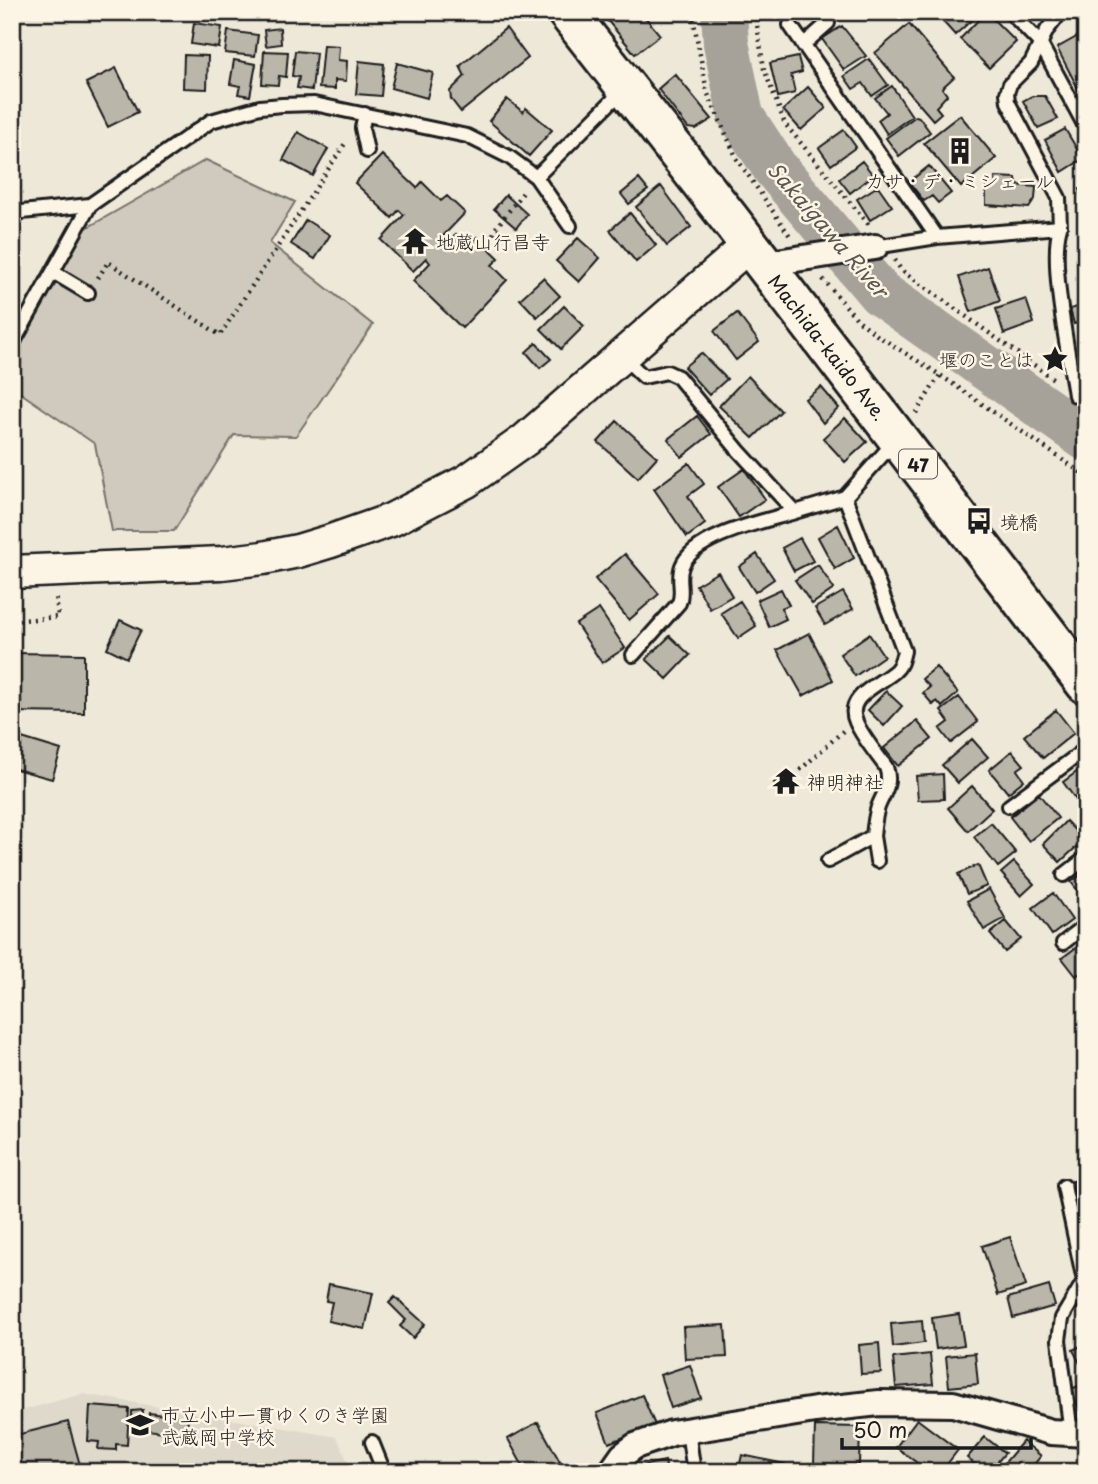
<svg xmlns="http://www.w3.org/2000/svg" width="1098" height="1484" font-family="'Playpen Sans','Klee One',sans-serif">
  <style>
    .built { fill: #ded9cb }
    .green { fill: #cfcabd; stroke: #76736c; stroke-width: 2 }
    .lines { fill: none; stroke-linecap: round; stroke-linejoin: round }
    .river { stroke: #a7a299; stroke-width: 46 }
    .building { fill: #bab6aa; stroke: #1c1c1c; stroke-width: 2 }
    .service-casing { stroke: #1c1c1c; stroke-width: 18 }
    .minor-casing { stroke: #1c1c1c; stroke-width: 30 }
    .tertiary-casing { stroke: #1c1c1c; stroke-width: 37 }
    .primary-casing { stroke: #1c1c1c; stroke-width: 44 }
    .path { stroke: #1c1c1c; stroke-width: 4.5; stroke-dasharray: 2 5; stroke-linecap: butt }
    .service { stroke: #fcf5e5; stroke-width: 12 }
    .minor { stroke: #fcf5e5; stroke-width: 24 }
    .tertiary { stroke: #fcf5e5; stroke-width: 32 }
    .primary { stroke: #fcf5e5; stroke-width: 38 }
    .labels { text-anchor: middle; dominant-baseline: central; stroke-width: 5; stroke-linejoin: round; paint-order: stroke }
    .shield { fill: #fcf5e5; stroke: #5f5d58; stroke-width: 2 }
    .shield-label { font-size: 18px; font-weight: bold; fill: #1c1c1c }
    .poi-label { font-size: 19px; fill: #1c1c1c; stroke: #fcf5e5; text-anchor: start }
    .street-label { font-size: 19px; fill: #1c1c1c; stroke: #fcf5e5 }
    .water-label { font-size: 21px; font-style: italic; fill: #5b5854; stroke: #fcf5e5 }
  </style>
  <rect width="100%" height="100%" fill="#eee8d9"/>
  <filter id="ink" filterUnits="userSpaceOnUse"><feTurbulence type="fractalNoise" baseFrequency=".0143" numOctaves="2"/><feDisplacementMap in="SourceGraphic" scale="14" xChannelSelector="R" yChannelSelector="G"/><feConvolveMatrix kernelMatrix="1 2 1 2 8 2 1 2 1" color-interpolation-filters="sRGB"/></filter>
  <g filter="url(#ink)">
    <!-- built -->
    <path class="built" d="M83 1394 337 1437 352 1472H12V1413Z"/>
    <!-- green -->
    <path class="green" d="M206 160 295 202 270 243 373 325 296 436 234 435 174 531H112L95 444 12 387V360L85 229Z"/>
    <g class="lines">
      <!-- river -->
      <path class="river" d="M724 12 726 43 741 116 775 168 880 293 1086 438"/>
    </g>
    <!-- building -->
    <path class="building" d="M606 12H641L660 35 635 54 603 15Z
      M938 12H969L974 18 955 35 936 14Z
      M986 12 1016 42 989 68 960 39Z
      M194 23 222 27 219 48 191 44Z
      M909 24 954 77 942 88 947 95 936 107 941 113 933 120 875 53Z
      M842 26 866 56 844 70 822 39Z
      M280 28 281 44 266 46 264 30Z
      M506 28 528 58 461 112 451 99 450 91 465 76 460 66Z
      M228 31 258 35 255 56 225 53Z
      M1082 34 1086 41V96L1083 98 1057 48Z
      M323 45 339 46 338 60 347 61 346 81 335 80V89L319 88Z
      M264 51 288 52 286 77 279 76 278 85 262 84Z
      M295 51 316 53 312 90 297 88 299 77 292 76Z
      M184 55 208 56 207 89 183 88Z
      M798 57 802 72 791 75 795 93 778 97 770 63Z
      M869 59 888 85 872 96 863 83 853 89 844 76Z
      M234 60 256 64 250 96 238 94 240 86 230 84Z
      M359 61 384 64 381 96 356 94Z
      M397 63 433 73 427 98 391 88Z
      M116 68 138 112 108 127 86 83Z
      M675 74 712 119 696 129 688 128 658 89Z
      M892 86 912 116 887 134 878 120 887 113 875 98Z
      M808 87 826 108 801 130 783 110Z
      M1032 96H1045L1058 119 1038 128 1023 101Z
      M507 99 523 112 526 108 552 130 529 156 489 121Z
      M960 115 996 158 961 187 924 143Z
      M916 116 919 117 930 132 899 156 886 138Z
      M1065 129 1083 159 1062 172 1045 140Z
      M844 130 856 147 831 165 819 148Z
      M298 132 328 149 313 176 283 160Z
      M382 155 417 188 422 182 441 201 447 196 465 213 443 236 449 242 456 234 468 246 477 237 499 258 492 265 507 280 462 328 413 281 430 263 426 258 413 271 381 240 404 215 399 210 392 218 355 183Z
      M862 161 873 175 850 193 839 179Z
      M929 166 951 193 938 203 932 196 924 201 909 182Z
      M995 177 1016 178 1017 185 1036 187 1035 199 1029 208 986 205V185L995 186Z
      M639 179 648 190 629 204 621 194Z
      M661 186 691 227 667 246 636 207Z
      M878 186 892 206 870 220 857 199Z
      M1080 189H1086V212L1082 213Z
      M506 195 527 214 516 228 494 209Z
      M630 213 656 245 636 262 610 230Z
      M306 220 330 235 315 259 291 244Z
      M578 238 600 258 579 282 556 261Z
      M988 267 1000 301 971 312 959 277Z
      M543 278 560 296 537 317 520 299Z
      M1026 299 1034 323 1004 334 996 309Z
      M564 306 584 326 561 349 541 329Z
      M1078 307 1082 322 1074 324 1070 309Z
      M737 313 759 342 736 360 714 331Z
      M536 343 551 359 540 368 526 352Z
      M701 353 727 379 709 395 684 367Z
      M748 376 781 411 753 438 719 406Z
      M821 387 839 408 823 423 805 399Z
      M697 416 711 434 682 457 668 439Z
      M845 418 867 442 845 462 823 438Z
      M617 421 657 457 638 478 598 442Z
      M689 463 704 484 688 496 705 524 687 537 654 489Z
      M744 469 765 499 739 517 718 487Z
      M838 525 854 558 835 569 818 537Z
      M800 538 813 561 794 571 782 548Z
      M625 554 659 594 629 620 595 579Z
      M757 554 774 579 755 592 739 567Z
      M818 565 834 589 812 604 795 580Z
      M718 572 732 596 710 609 696 585Z
      M781 589 789 605 781 608 786 619 769 627 757 600Z
      M843 592 853 609 825 625 815 608Z
      M740 601 756 626 738 638 721 613Z
      M599 609 625 648 602 663 576 624Z
      M120 620 141 630 127 658 107 648Z
      M809 633 833 680 803 696 777 650Z
      M869 634 884 656 855 676 840 654Z
      M670 636 690 655 667 679 646 659Z
      M12 653 84 654V713L12 712Z
      M936 667 958 693 942 707 937 701 933 705 923 693 930 687 922 679Z
      M886 691 902 706 884 726 868 710Z
      M959 697 978 722 951 743 940 729 949 722 941 711Z
      M1056 710 1074 733 1043 758 1024 736Z
      M917 721 932 739 898 766 884 748Z
      M12 735 61 750 52 779 12 768Z
      M972 739 988 757 958 783 942 765Z
      M1012 751 1024 765 1017 770 1024 780 1008 793 989 770Z
      M1086 765V799L1079 804 1063 782Z
      M784 773 793 783 783 792 774 783Z
      M943 774 944 799 918 800 916 776Z
      M972 786 992 809 968 831 948 808Z
      M1039 794 1058 818 1029 841 1010 817Z
      M1066 821 1084 840 1060 862 1043 844Z
      M991 823 1016 853 998 867 974 837Z
      M1014 862 1034 884 1021 896 1001 873Z
      M978 865 987 886 967 894 958 874Z
      M1086 871V901L1071 882Z
      M989 889 1005 918 984 930 967 901Z
      M1053 893 1072 920 1052 935 1033 908Z
      M1006 921 1021 939 1005 952 990 934Z
      M1086 940V969L1076 976 1062 958Z
      M1086 1180V1205L1075 1206 1073 1181Z
      M1010 1237 1026 1286 998 1295 982 1246Z
      M329 1284 373 1293 365 1329 328 1321 332 1302 326 1301Z
      M1049 1286 1055 1306 1013 1318 1008 1298Z
      M395 1297 425 1324 413 1338 400 1326 406 1320 389 1303Z
      M959 1314 964 1345 936 1349 932 1318Z
      M922 1321 924 1343 893 1347 891 1324Z
      M725 1325 727 1357 685 1359 683 1327Z
      M879 1343 881 1373 861 1374 859 1345Z
      M1086 1343V1375L1073 1350Z
      M975 1353 978 1384 949 1387 946 1356Z
      M930 1354 933 1384 896 1387 893 1358Z
      M690 1365 701 1398 671 1408 660 1375Z
      M1081 1385 1086 1395V1418L1084 1419 1071 1389Z
      M642 1395 655 1425 609 1443 597 1413Z
      M90 1406 129 1409 127 1445 116 1444V1450L98 1449 99 1442 88 1441Z
      M143 1410 142 1429H132V1411Z
      M149 1413 188 1418 186 1435 147 1430Z
      M917 1419 958 1450 941 1472H929L896 1447Z
      M68 1422 82 1472H12V1436Z
      M538 1422 560 1462 543 1472H526L508 1439Z
      M815 1426 860 1427 859 1465 814 1464Z
      M985 1437 1005 1453 989 1472H984L967 1458Z
      M1023 1441 1041 1456 1028 1472H997Z
      M742 1455 785 1464 783 1472H738Z
      M665 1461 667 1472H638L637 1467Z"/>
    <g class="lines">
      <defs>
        <path id="service" d="M1010 12 1040 43 1086 128
          M790 25 937 237
          M803 45 828 23
          M365 114 362 128 367 151
          M536 177 570 226
          M12 213 90 205 211 121 260 107 282 105 314 104 467 136 509 157 536 177 623 90
          M1060 227C1049 262 1069 355 1075 395
          M875 247 937 237 1060 227 1059 198 1008 102 1007 93 1010 84 1031 63 1047 30 1061 12
          M53 272 88 293
          M12 345 90 205
          M622 356 644 377 667 372 678 377 739 451 795 512 845 497 895 441
          M633 655 679 603C684 591 677 579 682 566 694 535 766 521 795 512
          M1009 806 1086 749
          M873 836 877 861
          M828 861 873 836C874 827 875 816 878 807 884 792 892 784 886 767 876 753 863 738 856 722 844 696 881 684 895 671 901 666 902 659 904 651L845 497
          M1064 875 1086 858
          M1063 943 1086 925
          M1064 1186 1084 1281 1062 1318 1059 1340 1071 1433
          M688 1431 694 1472
          M372 1442 384 1472"/>
        <path id="minor" d="M763 264 875 247
          M611 1472 623 1455 635 1446 672 1433 815 1410 879 1403 953 1404 1051 1432 1086 1434"/>
        <path id="tertiary" d="M12 572 222 563 263 558 298 551 331 541 391 520 467 481 525 440 749 245"/>
        <path id="primary" d="M567 12 728 217 1086 684"/>
      </defs>
      <!-- service casing -->
      <use href="#service" class="service-casing"/>
      <!-- minor casing -->
      <use href="#minor" class="minor-casing"/>
      <!-- tertiary casing -->
      <use href="#tertiary" class="tertiary-casing"/>
      <!-- primary casing -->
      <use href="#primary" class="primary-casing"/>
      <!-- path -->
      <path class="path" d="M692 12 707 92 737 159 790 236
        M755 12 764 69 785 124 869 225
        M491 241 495 229 525 190
        M895 260 901 270 1055 380
        M98 278 108 262 220 335 346 142
        M823 279 857 319 878 336 940 375 1086 476
        M916 413 940 375
        M12 621 58 617 56 595
        M800 770 843 731"/>
      <!-- service -->
      <use href="#service" class="service"/>
      <!-- minor -->
      <use href="#minor" class="minor"/>
      <!-- tertiary -->
      <use href="#tertiary" class="tertiary"/>
      <!-- primary -->
      <use href="#primary" class="primary"/>
    </g>
  </g>
  <!-- icons -->
  <defs>
    <symbol id="building-bare" viewBox="-9 -9 18 18"><path d="M-4-6H4V6H1V3H-1V6H-4ZM-2.5-4.3h1.7v1.8h-1.7ZM.8-4.3h1.7v1.8H.8ZM-2.5-1h1.7V.8h-1.7ZM.8-1h1.7V.8H.8Z" fill="#1c1c1c" stroke="#fcf5e5" stroke-width="2.5" paint-order="stroke"/></symbol>
    <symbol id="temple-bare" viewBox="-9 -9 18 18"><path d="M0-6L5-2H3V0L6.5 2.5H4V6H1.5V3h-3V6H-4V2.5H-6.5L-3 0V-2H-5Z" fill="#1c1c1c" stroke="#fcf5e5" stroke-width="2.5" paint-order="stroke"/></symbol>
    <symbol id="sight-bare" viewBox="-9 -9 18 18"><path d="M0-6L1.8-2.2L6-1.7L2.9 1.2L3.7 5.4L0 3.3L-3.7 5.4L-2.9 1.2L-6-1.7L-1.8-2.2Z" fill="#1c1c1c" stroke="#fcf5e5" stroke-width="2.5" paint-order="stroke"/></symbol>
    <symbol id="bus-bare" viewBox="-9 -9 18 18"><path d="M-5-6H5V4H4V6H2V4H-2V6H-4V4H-5ZM-3.5-4V0h7V-4ZM-3.5 1.2v1.5H-2V1.2ZM2 1.2v1.5H3.5V1.2Z" fill="#1c1c1c" stroke="#fcf5e5" stroke-width="2.5" paint-order="stroke"/></symbol>
    <symbol id="school-bare" viewBox="-9 -9 18 18"><path d="M0-5L7-2L0 1L-7-2ZM-4 1L0 2.5L4 1V4Q0 6-4 4Z" fill="#1c1c1c" stroke="#fcf5e5" stroke-width="2.5" paint-order="stroke"/></symbol>
  </defs>
  <g fill-rule="evenodd">
    <use href="#building-bare" x="941" y="132" width="38" height="38"/>
    <use href="#temple-bare" x="396" y="222" width="38" height="38"/>
    <use href="#sight-bare" x="1036" y="340" width="38" height="38"/>
    <use href="#bus-bare" x="960" y="502" width="38" height="38"/>
    <use href="#temple-bare" x="767" y="762" width="38" height="38"/>
    <use href="#school-bare" x="121" y="1406" width="38" height="38"/>
  </g>
  <g class="labels">
    <!-- shield labels -->
    <rect class="shield" x="899" y="449.5" width="38" height="29" rx="5"/>
    <g class="shield-label">
      <text x="918" y="464">47</text>
    </g>
    <!-- poi labels -->
    <g class="poi-label">
      <text x="960" y="180" text-anchor="middle">カサ・デ・ミシェール</text>
      <text x="436" y="241">地蔵山行昌寺</text>
      <text x="1034" y="359" text-anchor="end">堰のことは</text>
      <text x="1000" y="521">境橋</text>
      <text x="807" y="781">神明神社</text>
      <text x="161" y="1414">市立小中一貫ゆくのき学園<tspan x="161" dy="22">武蔵岡中学校</tspan></text>
    </g>
    <!-- street labels -->
    <g class="street-label">
      <text transform="translate(828 347) rotate(52)">Machida-kaido Ave.</text>
    </g>
    <!-- water labels -->
    <g class="water-label">
      <text transform="translate(829 229) rotate(49)">Sakaigawa River</text>
    </g>
  </g>
  <!-- margin -->
  <rect width="1098" height="1484" fill="none" stroke="#fcf5e5" stroke-width="42"/>
  <rect x="21" y="21" width="1056" height="1442" fill="none" stroke="#1c1c1c" stroke-width="2.5" filter="url(#ink)"/>
  <!-- scale -->
  <path d="M842 1438v10h189v-10" fill="none" stroke="#1c1c1c" stroke-width="3.5"/>
  <text x="853" y="1438" font-size="21" fill="#1c1c1c" stroke="#fcf5e5" stroke-width="5" paint-order="stroke">50 m</text>
</svg>
